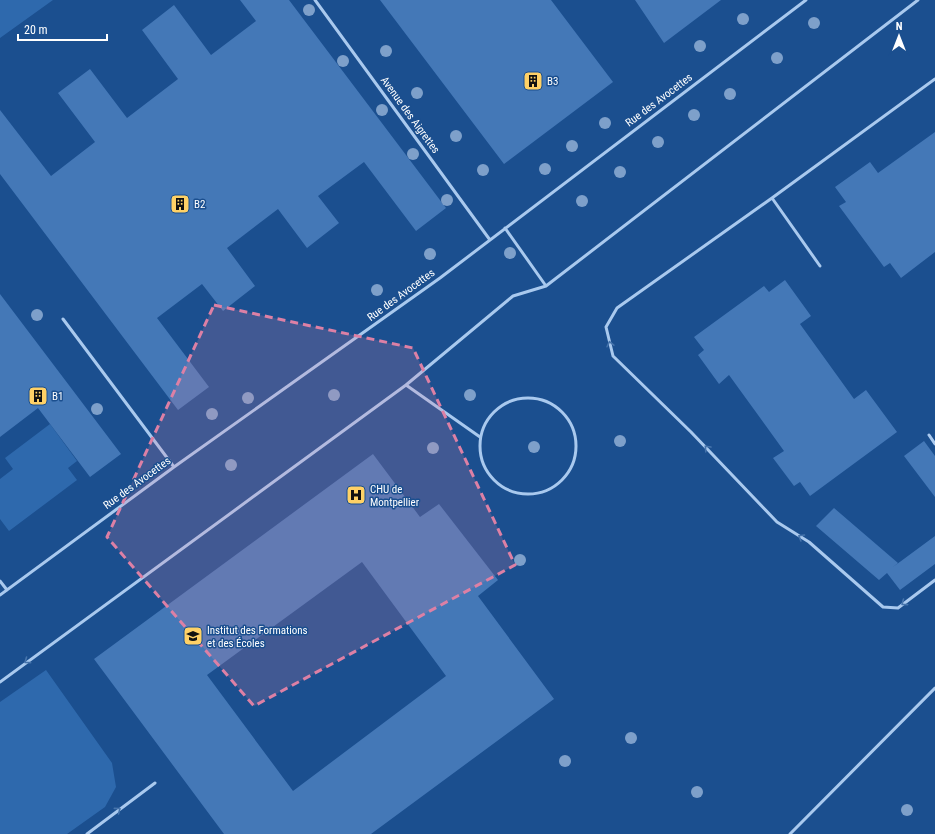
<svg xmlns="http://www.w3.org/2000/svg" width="935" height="834" font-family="'Roboto Condensed',sans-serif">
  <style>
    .green { fill: #2e69ad }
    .building { fill: #4478b7; fill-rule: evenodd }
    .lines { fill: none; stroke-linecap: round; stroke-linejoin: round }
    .service { stroke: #a9c9ee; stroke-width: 3 }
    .tree { fill: #7ea0ca }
    .oneway { stroke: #4674ac }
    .marked { fill: #dd80a5; fill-opacity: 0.2; stroke: #dd80a5; stroke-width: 3; stroke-dasharray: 8 5; stroke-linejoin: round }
    .labels { text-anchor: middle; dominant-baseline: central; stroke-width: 3; stroke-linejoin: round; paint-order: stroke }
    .poi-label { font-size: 11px; fill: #fff; stroke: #1b4f8f; text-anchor: start }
    .street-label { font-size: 11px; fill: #fff; stroke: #1b4f8f }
  </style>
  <rect width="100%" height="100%" fill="#1b4f8f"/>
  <!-- green -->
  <path class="green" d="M0 0H53L0 38Z
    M50 424 77 461 68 468 77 480 9 531 0 519V479L13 469 5 458Z
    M46 670 112 763 116 787 105 807 67 834H0V702Z"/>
  <!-- building -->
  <path class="building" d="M240 0H289L446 208 416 231 364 162 318 196 339 223 307 248 278 209 227 248 255 286 223 311 202 284 157 318 209 387 178 410 0 174V110L51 176 95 142 58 93 90 69 127 118 178 79 142 30 174 5 211 55 256 21Z
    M380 0H551L613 82 504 164Z
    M635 0H721L664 43Z
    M935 132V252L901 278 890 263 884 267 839 206 846 202 835 187 870 162 878 173Z
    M785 280 811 316 800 324 854 399 866 390 897 432 810 496 800 482 794 486 773 458 784 451 729 375 719 384 698 355 704 350 694 337 764 286 769 292Z
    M0 294 121 454 90 477 38 408 0 437Z
    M924 441 935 456V497L904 456Z
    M373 454 420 517 439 504 498 580 478 596 554 699 371 834H224L94 659ZM362 562 446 676 293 791 207 675Z
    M834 508 898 563 893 567 935 536V564L900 590 887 573 879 580 816 526Z"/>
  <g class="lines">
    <!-- service -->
    <path class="service" d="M315 0 490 240
      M935 79 772 198 617 308 606 327 613 356 691 432 777 522 809 542 883 607 898 608 935 580
      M772 198 820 266
      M505 228 546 286
      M63 319 174 467
      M406 385 513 296 546 286 918 0
      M480 446a48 48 0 1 1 96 0a48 48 0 1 1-96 0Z
      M929 435 935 444
      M0 581 7 590
      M0 595 174 467 440 278 806 0
      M0 682 406 385 480 437
      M87 834 155 783
      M790 834 935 688"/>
  </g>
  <!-- trees -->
  <g class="tree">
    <circle cx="309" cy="10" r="6"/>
    <circle cx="743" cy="19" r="6"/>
    <circle cx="814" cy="23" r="6"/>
    <circle cx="700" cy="46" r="6"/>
    <circle cx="386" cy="51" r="6"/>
    <circle cx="777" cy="58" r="6"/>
    <circle cx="343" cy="61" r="6"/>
    <circle cx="417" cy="93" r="6"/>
    <circle cx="730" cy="94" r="6"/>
    <circle cx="382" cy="110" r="6"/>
    <circle cx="694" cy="115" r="6"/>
    <circle cx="605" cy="123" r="6"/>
    <circle cx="456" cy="136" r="6"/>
    <circle cx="658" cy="142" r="6"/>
    <circle cx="572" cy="146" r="6"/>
    <circle cx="413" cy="154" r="6"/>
    <circle cx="545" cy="169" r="6"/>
    <circle cx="483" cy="170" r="6"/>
    <circle cx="620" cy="172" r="6"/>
    <circle cx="447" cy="200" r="6"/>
    <circle cx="582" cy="201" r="6"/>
    <circle cx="510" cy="253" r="6"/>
    <circle cx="430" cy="254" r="6"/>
    <circle cx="377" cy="290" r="6"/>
    <circle cx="37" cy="315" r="6"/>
    <circle cx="334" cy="395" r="6"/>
    <circle cx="470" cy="395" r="6"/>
    <circle cx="248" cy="398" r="6"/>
    <circle cx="97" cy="409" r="6"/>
    <circle cx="212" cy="414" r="6"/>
    <circle cx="620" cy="441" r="6"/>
    <circle cx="534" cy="447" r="6"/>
    <circle cx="433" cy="448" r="6"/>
    <circle cx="231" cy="465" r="6"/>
    <circle cx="520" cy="560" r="6"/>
    <circle cx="631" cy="738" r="6"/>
    <circle cx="565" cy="761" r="6"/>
    <circle cx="697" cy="792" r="6"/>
    <circle cx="907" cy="810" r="6"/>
  </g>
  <!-- one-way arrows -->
  <defs><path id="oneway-chevron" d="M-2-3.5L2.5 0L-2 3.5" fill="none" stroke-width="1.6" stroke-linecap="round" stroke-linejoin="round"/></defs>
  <g class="oneway">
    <use href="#oneway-chevron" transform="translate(610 344) rotate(-103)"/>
    <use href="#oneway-chevron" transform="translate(707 448) rotate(-133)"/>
    <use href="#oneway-chevron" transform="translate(801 537) rotate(-149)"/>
    <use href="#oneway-chevron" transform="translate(904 603) rotate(143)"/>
    <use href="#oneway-chevron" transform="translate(27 661) rotate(144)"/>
    <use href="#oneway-chevron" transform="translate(118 810) rotate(-37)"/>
  </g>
  <!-- marked area -->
  <path class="marked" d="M214 305 413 348 515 565 254 706 107 537Z"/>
  <!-- icons -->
  <defs>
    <symbol id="building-square" viewBox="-11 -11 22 22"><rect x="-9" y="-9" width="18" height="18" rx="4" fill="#ffd166" stroke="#1b4f8f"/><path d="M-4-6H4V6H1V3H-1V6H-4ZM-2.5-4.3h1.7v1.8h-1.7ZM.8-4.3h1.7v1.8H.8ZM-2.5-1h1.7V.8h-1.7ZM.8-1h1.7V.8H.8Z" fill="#111"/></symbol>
    <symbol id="hospital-square" viewBox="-11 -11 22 22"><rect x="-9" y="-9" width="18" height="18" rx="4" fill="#ffd166" stroke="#1b4f8f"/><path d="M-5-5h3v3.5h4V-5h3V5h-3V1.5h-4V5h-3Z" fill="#111"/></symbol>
    <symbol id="university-square" viewBox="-11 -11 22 22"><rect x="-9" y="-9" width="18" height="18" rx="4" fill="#ffd166" stroke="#1b4f8f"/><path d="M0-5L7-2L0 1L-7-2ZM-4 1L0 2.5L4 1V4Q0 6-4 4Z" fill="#111"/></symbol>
  </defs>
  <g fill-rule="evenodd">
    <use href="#building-square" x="522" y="70" width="22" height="22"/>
    <use href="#building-square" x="169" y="193" width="22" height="22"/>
    <use href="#building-square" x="27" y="385" width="22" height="22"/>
    <use href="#hospital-square" x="345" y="484" width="22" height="22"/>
    <use href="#university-square" x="182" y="625" width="22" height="22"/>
  </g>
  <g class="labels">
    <!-- poi labels -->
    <g class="poi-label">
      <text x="547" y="81">B3</text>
      <text x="194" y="204">B2</text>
      <text x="52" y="396">B1</text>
      <text x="370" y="489">CHU de<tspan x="370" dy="13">Montpellier</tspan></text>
      <text x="207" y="630">Institut des Formations<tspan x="207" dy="13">et des Écoles</tspan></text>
    </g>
    <!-- street labels -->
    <g class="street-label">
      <text transform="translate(659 100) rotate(-37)">Rue des Avocettes</text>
      <text transform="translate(410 115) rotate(54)">Avenue des Aigrettes</text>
      <text transform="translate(401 295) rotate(-36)">Rue des Avocettes</text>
      <text transform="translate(137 483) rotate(-36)">Rue des Avocettes</text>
    </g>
  </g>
  <!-- north arrow -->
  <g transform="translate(899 36)" stroke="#1b4f8f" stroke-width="3" paint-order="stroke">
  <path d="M0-3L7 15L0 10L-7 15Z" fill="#ffffff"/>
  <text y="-6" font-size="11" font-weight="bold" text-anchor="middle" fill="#ffffff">N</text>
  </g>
  <!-- scale -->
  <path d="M18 34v6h89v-6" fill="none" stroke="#ffffff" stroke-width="2"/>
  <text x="24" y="34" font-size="12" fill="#ffffff" stroke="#1b4f8f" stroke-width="3" paint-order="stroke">20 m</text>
</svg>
